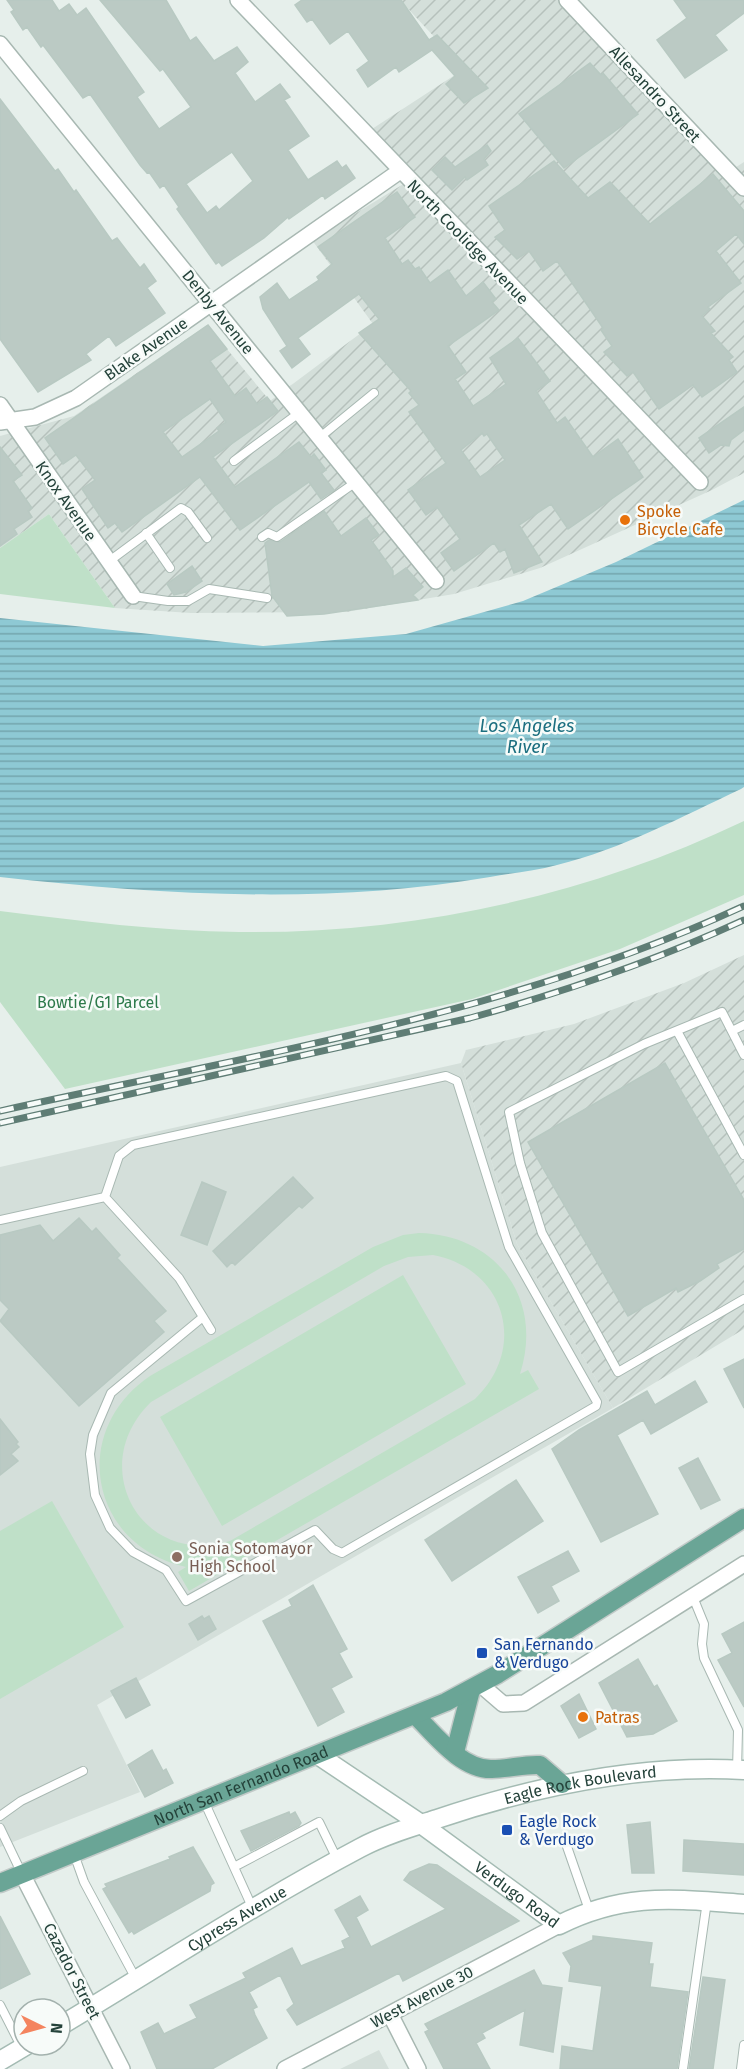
<svg xmlns="http://www.w3.org/2000/svg" width="744" height="2069" font-family="'Fira Sans',sans-serif">
  <style>
    .built { fill: #d4dfda }
    .industrial { fill: url(#industrial-furrows) }
    .park { fill: #bfe0c8; fill-rule: evenodd }
    .water { fill: url(#water-rules) }
    .building { fill: #bbcac4; stroke: #b8c9c2; stroke-width: 1.5; fill-rule: evenodd }
    .lines { fill: none; stroke-linecap: round; stroke-linejoin: round }
    .lane-casing { stroke: #a8b8b2; stroke-width: 10 }
    .street-casing { stroke: #a8b8b2; stroke-width: 18 }
    .secondary-casing { stroke: #a4bbb3; stroke-width: 21 }
    .primary-casing { stroke: #c2cac8; stroke-width: 21 }
    .lane { stroke: #fff; stroke-width: 8 }
    .street { stroke: #fff; stroke-width: 15 }
    .secondary { stroke: #fff; stroke-width: 18 }
    .primary { stroke: #6aa596; stroke-width: 18 }
    .rail-casing { stroke: #5f7d75; stroke-width: 7 }
    .rail { stroke: #f7fbf9; stroke-width: 4.5; stroke-dasharray: 14; stroke-linecap: butt }
    .food-dot { fill: #e8710a; stroke: #f7fbf9; stroke-width: 2 }
    .education-dot { fill: #8d6e63; stroke: #f7fbf9; stroke-width: 2 }
    .transit-dot { fill: #1a4fb4; stroke: #f7fbf9; stroke-width: 2 }
    .labels { text-anchor: middle; dominant-baseline: central; stroke-width: 5; stroke-linejoin: round; paint-order: stroke }
    .street-label { font-size: 16px; fill: #24423a; stroke: #f7fbf9 }
    .food-label { font-size: 16px; fill: #c56008; stroke: #f7fbf9; text-anchor: start }
    .park-label { font-size: 16px; fill: #2d7a4b; stroke: #f7fbf9 }
    .education-label { font-size: 16px; fill: #785e54; stroke: #f7fbf9; text-anchor: start }
    .transit-label { font-size: 16px; fill: #164399; stroke: #f7fbf9; text-anchor: start }
    .water-label { font-size: 18px; font-style: italic; fill: #1c6f80; stroke: #f7fbf9 }
  </style>
  <defs>
    <pattern id="industrial-furrows" width="10" height="10" patternUnits="userSpaceOnUse" patternTransform="scale(1.5)"><rect width="10" height="10" fill="#d4dfda"/><path d="M-1 1l2-2M0 10L10 0M9 11l2-2" fill="none" stroke="#b6c1bc"/></pattern>
    <pattern id="water-rules" width="6" height="5" patternUnits="userSpaceOnUse" patternTransform="scale(1.5)"><rect width="6" height="5" fill="#8ec9d4"/><path d="M0 2.5h6" fill="none" stroke="#74a5ad"/></pattern>
  </defs>
  <rect width="100%" height="100%" fill="#e6efeb"/>
  <!-- built -->
  <path class="built" d="M461 1063 517 1244 613 1408 97 1705 140 1792 0 1847V1167Z
    M379 2050 389 2069H340Z"/>
  <!-- industrial -->
  <path class="industrial" d="M400 0H573L733 169 744 162V473L712 490 540 568 454 594 346 612 191 613 115 608 49 514 0 548V436L74 416 207 325 270 401 373 324 312 240 415 177 372 129 464 69Z
    M744 955V1329L613 1408 517 1244 461 1063 466 1050 574 1024 684 983Z"/>
  <!-- park -->
  <path class="park" d="M49 514 115 608 0 594V548Z
    M744 821V895L620 949 472 999 65 1089 0 1002V911C80 921 159 931 239 932 413 934 587 896 744 821Z
    M419 1233C497 1235 544 1299 520 1374L528 1370 539 1389 189 1591 178 1572 186 1567C89 1545 69 1431 150 1376L373 1247 403 1235ZM433 1255C506 1269 528 1348 475 1399L230 1541C141 1568 85 1466 151 1402L384 1266 408 1257Z
    M403 1275 466 1384 222 1526 160 1417Z
    M52 1501 124 1627 0 1699V1531Z"/>
  <!-- water -->
  <path class="water" d="M744 500V787L741 789C681 817 622 849 557 865 535 871 512 873 490 877 328 905 162 895 0 877V618L263 646 406 634 523 601 616 562Z"/>
  <!-- building -->
  <path class="building" d="M7 0H52L59 11 69 4 77 15 86 8 144 92 137 97 159 129 191 107 163 69 160 71 100 0H166L190 41 196 37 214 61 237 47 248 62 235 73 255 102 280 84 290 97 284 100 309 136 288 150 308 180 337 161 342 168 346 165 355 178 325 199 323 195 289 219 288 217 264 238 222 266 219 262 216 264 177 209 179 207 164 185 160 188 149 172 147 173 140 165 90 94 83 98 43 45 41 47 27 27 23 30 11 12 14 10ZM232 152 253 181 219 210 216 206 207 213 186 184Z
    M302 0H401L429 40 437 35 488 88 464 103 446 84 455 76 432 50 399 72 396 67 368 87 357 70 369 61 348 31 330 44 312 19 307 22 295 5Z
    M674 0H744V13L715 35 727 50 685 78 657 40 687 18Z
    M590 63 601 75 603 73 638 114 564 168 519 114Z
    M0 99 55 171 58 169 74 192 76 190 112 241 117 238 140 268 144 264 156 281 147 288 165 313 116 346 109 336 86 354 91 360 38 392 0 339Z
    M487 145 491 151 484 159 488 165 467 180 465 177 452 190 432 170 445 157 455 167Z
    M554 161 588 198 610 182 650 224 713 174 744 211V244L736 234 716 251 741 283 708 307 710 309 702 316 715 331 711 333 733 357 729 360 737 372 702 397 693 385 659 409 633 372 627 376 604 352 612 346 601 330 603 328 557 261 543 271 529 251 517 259 495 237 505 230 489 206Z
    M397 192 415 217 385 238 402 264 408 260 415 269 419 267 430 283 448 270 466 296 483 282 496 299 492 302 499 310 448 346 466 372 455 379 473 406 506 384 490 358 518 338 550 381 536 391 557 423 565 417 593 457 618 439 643 477 568 529 551 504 519 525 542 562 514 573 505 549 500 552 494 543 454 571 441 553 460 539 437 507 426 515 408 490 446 463 409 412 419 405 409 393 411 391 359 333 379 319 359 294 298 338 310 354 292 368 280 351 287 346 263 309 260 297 277 283 289 300 319 280 317 277 332 264 318 247ZM482 433 484 436 487 434 505 460 480 477 461 450Z
    M208 325 227 349 210 361 235 396 246 388 257 404 267 397 278 411 213 457 235 487 299 442 311 457 314 454 326 470 321 473 334 490 321 499 309 482 240 530 200 477 122 532 115 523 108 528 82 489 95 480 76 455 63 464 45 438ZM210 399 226 422 217 428 219 431 182 457 163 432Z
    M744 407V430L731 440 729 446 721 445 709 453 699 438Z
    M0 447 22 475 13 481 32 508 28 511 32 517 14 529 17 534 0 546Z
    M324 511 341 536 366 518 379 535 371 540 393 571V577L406 568 423 587 413 595 418 600 324 614 287 616 272 596 265 543 269 540 280 542Z
    M192 566 202 581 186 592 174 595 167 584Z
    M665 1063 744 1200V1249L717 1264 719 1268 700 1281 678 1292 676 1288 628 1316 528 1142Z
    M293 1177 313 1198 302 1208 299 1206 235 1265 232 1262 227 1267 213 1251Z
    M202 1182 226 1192 207 1245 181 1235Z
    M79 1218 92 1232 96 1228 120 1255 117 1258 166 1311 154 1321 164 1332 79 1406 0 1321 9 1309 0 1300V1235L40 1225 53 1241Z
    M744 1359V1408L724 1369Z
    M695 1381 707 1402 651 1434 643 1420 617 1435 658 1514 601 1542 552 1449 579 1430 647 1391 655 1405Z
    M0 1419 18 1442 16 1444 19 1447 11 1454 18 1461 0 1475Z
    M698 1458 720 1500 701 1509 679 1468Z
    M516 1480 543 1521 452 1581 425 1540Z
    M568 1551 579 1571 551 1586 559 1601 538 1613 518 1577Z
    M313 1585 347 1649 339 1653 352 1677 331 1688 344 1712 318 1726 263 1621 292 1606 289 1600Z
    M202 1616 204 1619 209 1616 216 1629 198 1640 189 1624Z
    M744 1622V1707L718 1660 732 1653 722 1634Z
    M638 1659 654 1687 657 1685 677 1721 653 1734 627 1737 599 1683Z
    M136 1678 150 1705 126 1718 111 1691Z
    M579 1694 596 1729 579 1738 561 1706Z
    M152 1750 163 1771 166 1769 173 1783 145 1797 128 1765Z
    M289 1812 290 1815 295 1812 301 1823 299 1826 251 1851 241 1831Z
    M650 1822 654 1873H632L627 1825Z
    M684 1840 744 1844V1875L683 1871Z
    M193 1847 214 1883 211 1885 210 1891 146 1927 134 1934 132 1931 129 1933 103 1889 107 1887 105 1884 170 1859 169 1857Z
    M429 1864 437 1865 519 1921 403 1981 399 1973 297 2025 287 2010 294 2004 280 1975 249 1992 257 2007 253 2009 255 2015 267 2038 212 2069H157L141 2032 158 2023 164 2034 197 2018 190 2005 246 1978 243 1973 292 1948 301 1966 345 1948 342 1941 350 1937 335 1910 360 1896 368 1910 356 1917 371 1947 446 1909 404 1880 410 1872Z
    M0 1916 30 1974 0 1989Z
    M593 1936 652 1943 649 1964H653L650 1987 688 1992 677 2069H560L562 2046 593 2051 602 1986 569 1981 571 1966 563 1953 593 1940Z
    M534 1970 542 1985 562 1988 553 2052 520 2045 525 2010 482 2033 485 2038 476 2043 490 2069H444L425 2032 429 2030 425 2024Z
    M703 1977 725 1980 713 2069H689Z"/>
  <g class="lines">
    <defs>
      <path id="lane" d="M319 438 374 393
        M234 461 299 413
        M146 533 170 568
        M262 537 268 533 277 537 356 482
        M108 562 181 508 188 512 207 538
        M133 596 168 601H188L209 589 267 598
        M677 1031 744 1155
        M732 1031 744 1025
        M744 1055 722 1012 644 1044 509 1112 520 1163 542 1233 618 1372 744 1299
        M105 1197 119 1156 133 1145 446 1076 457 1081 509 1247 597 1402 596 1406 342 1553 333 1549 315 1530 186 1601 166 1570 133 1552 110 1528 95 1495 90 1454 93 1435 111 1393 203 1317
        M0 1220 105 1197 179 1278 211 1330
        M693 1597 704 1624 702 1644 704 1658 738 1730 737 1770
        M204 1801 253 1909
        M0 1816 21 1801 83 1771
        M0 1828 22 1874
        M564 1838 589 1910
        M74 1854 84 1882 136 1979
        M234 1867 319 1822 338 1861
        M0 2005 22 2048
        M683 2069 707 1901
        M741 2069 744 2045"/>
      <path id="street" d="M238 0 700 482
        M567 0 744 188
        M0 44 436 581
        M0 405 133 596
        M0 422 35 417 76 398 400 171
        M481 1685 503 1704 524 1703 744 1564
        M22 1874 122 2069
        M390 2014 418 2069
        M285 2069 559 1925"/>
      <g id="secondary">
        <path id="s1" d="M318 1755 421 1824 559 1925C625 1892 674 1899 744 1904"/>
        <path id="s2" d="M60 2026C160 1966 258 1902 360 1848 384 1835 412 1827 437 1819 535 1786 640 1764 744 1770"/>
        <path d="M0 2061 27 2045"/>
      </g>
      <g id="primary">
        <path d="M416 1716C436 1736 462 1770 492 1769 509 1769 524 1764 540 1765L562 1784"/>
        <path d="M455 1752 471 1690"/>
        <path id="s3" d="M0 1883 446 1702 498 1674 744 1518"/>
      </g>
    </defs>
    <!-- lane casing -->
    <use href="#lane" class="lane-casing"/>
    <!-- street casing -->
    <use href="#street" class="street-casing"/>
    <!-- secondary casing -->
    <use href="#secondary" class="secondary-casing"/>
    <!-- primary casing -->
    <use href="#primary" class="primary-casing"/>
    <!-- lane -->
    <use href="#lane" class="lane"/>
    <!-- street -->
    <use href="#street" class="street"/>
    <!-- secondary -->
    <use href="#secondary" class="secondary"/>
    <!-- primary -->
    <use href="#primary" class="primary"/>
    <defs>
      <path id="rail" d="M0 1111C251 1055 509 1015 744 906
        M0 1123 470 1018C564 992 655 961 744 920"/>
    </defs>
    <!-- rail casing -->
    <use href="#rail" class="rail-casing"/>
    <!-- rail -->
    <use href="#rail" class="rail"/>
  </g>
  <!-- markers -->
  <g class="food-dot">
    <circle cx="625" cy="520" r="6"/>
    <circle cx="583" cy="1717" r="6"/>
  </g>
  <circle class="education-dot" cx="177" cy="1557" r="6"/>
  <g class="transit-dot">
    <rect x="476" y="1647" width="12" height="12" rx="3"/>
    <rect x="501" y="1824" width="12" height="12" rx="3"/>
  </g>
  <g class="labels">
    <!-- street labels -->
    <g class="street-label">
      <text transform="translate(655 94) rotate(47)">Allesandro Street</text>
      <text transform="translate(468 242) rotate(46)">North Coolidge Avenue</text>
      <text transform="translate(218 312) rotate(51)">Denby Avenue</text>
      <text transform="translate(146 349) rotate(-35)">Blake Avenue</text>
      <text transform="translate(66 501) rotate(55)">Knox Avenue</text>
      <text stroke="none"><textPath href="#s3" startOffset="260">North San Fernando Road</textPath></text>
      <text stroke="none"><textPath href="#s2" startOffset="579">Eagle Rock Boulevard</textPath></text>
      <text stroke="none"><textPath href="#s1" startOffset="243">Verdugo Road</textPath></text>
      <text stroke="none"><textPath href="#s2" startOffset="207">Cypress Avenue</textPath></text>
      <text transform="translate(72 1971) rotate(63)">Cazador Street</text>
      <text transform="translate(422 1997) rotate(-28)">West Avenue 30</text>
    </g>
    <!-- food labels -->
    <g class="food-label">
      <text x="637" y="511">Spoke<tspan x="637" dy="18">Bicycle Cafe</tspan></text>
      <text x="595" y="1717">Patras</text>
    </g>
    <!-- park labels -->
    <g class="park-label">
      <text x="98" y="1002">Bowtie/G1 Parcel</text>
    </g>
    <!-- education labels -->
    <g class="education-label">
      <text x="189" y="1548">Sonia Sotomayor<tspan x="189" dy="18">High School</tspan></text>
    </g>
    <!-- transit labels -->
    <g class="transit-label">
      <text x="494" y="1644">San Fernando<tspan x="494" dy="18">&amp; Verdugo</tspan></text>
      <text x="519" y="1821">Eagle Rock<tspan x="519" dy="18">&amp; Verdugo</tspan></text>
    </g>
    <!-- water labels -->
    <g class="water-label">
      <text x="527" y="726">Los Angeles<tspan x="527" dy="21">River</tspan></text>
    </g>
  </g>
  <!-- north arrow -->
  <g transform="translate(42 2027) rotate(95)"><circle r="28" fill="#f7fbf9" stroke="#a3b1ad" stroke-width="1.5"/>
  <path d="M0-4.5L10 22L0 15L-10 22Z" fill="#f4845f"/>
  <text y="-9" font-size="16" font-weight="bold" text-anchor="middle" fill="#24423a">N</text>
  </g>
</svg>
